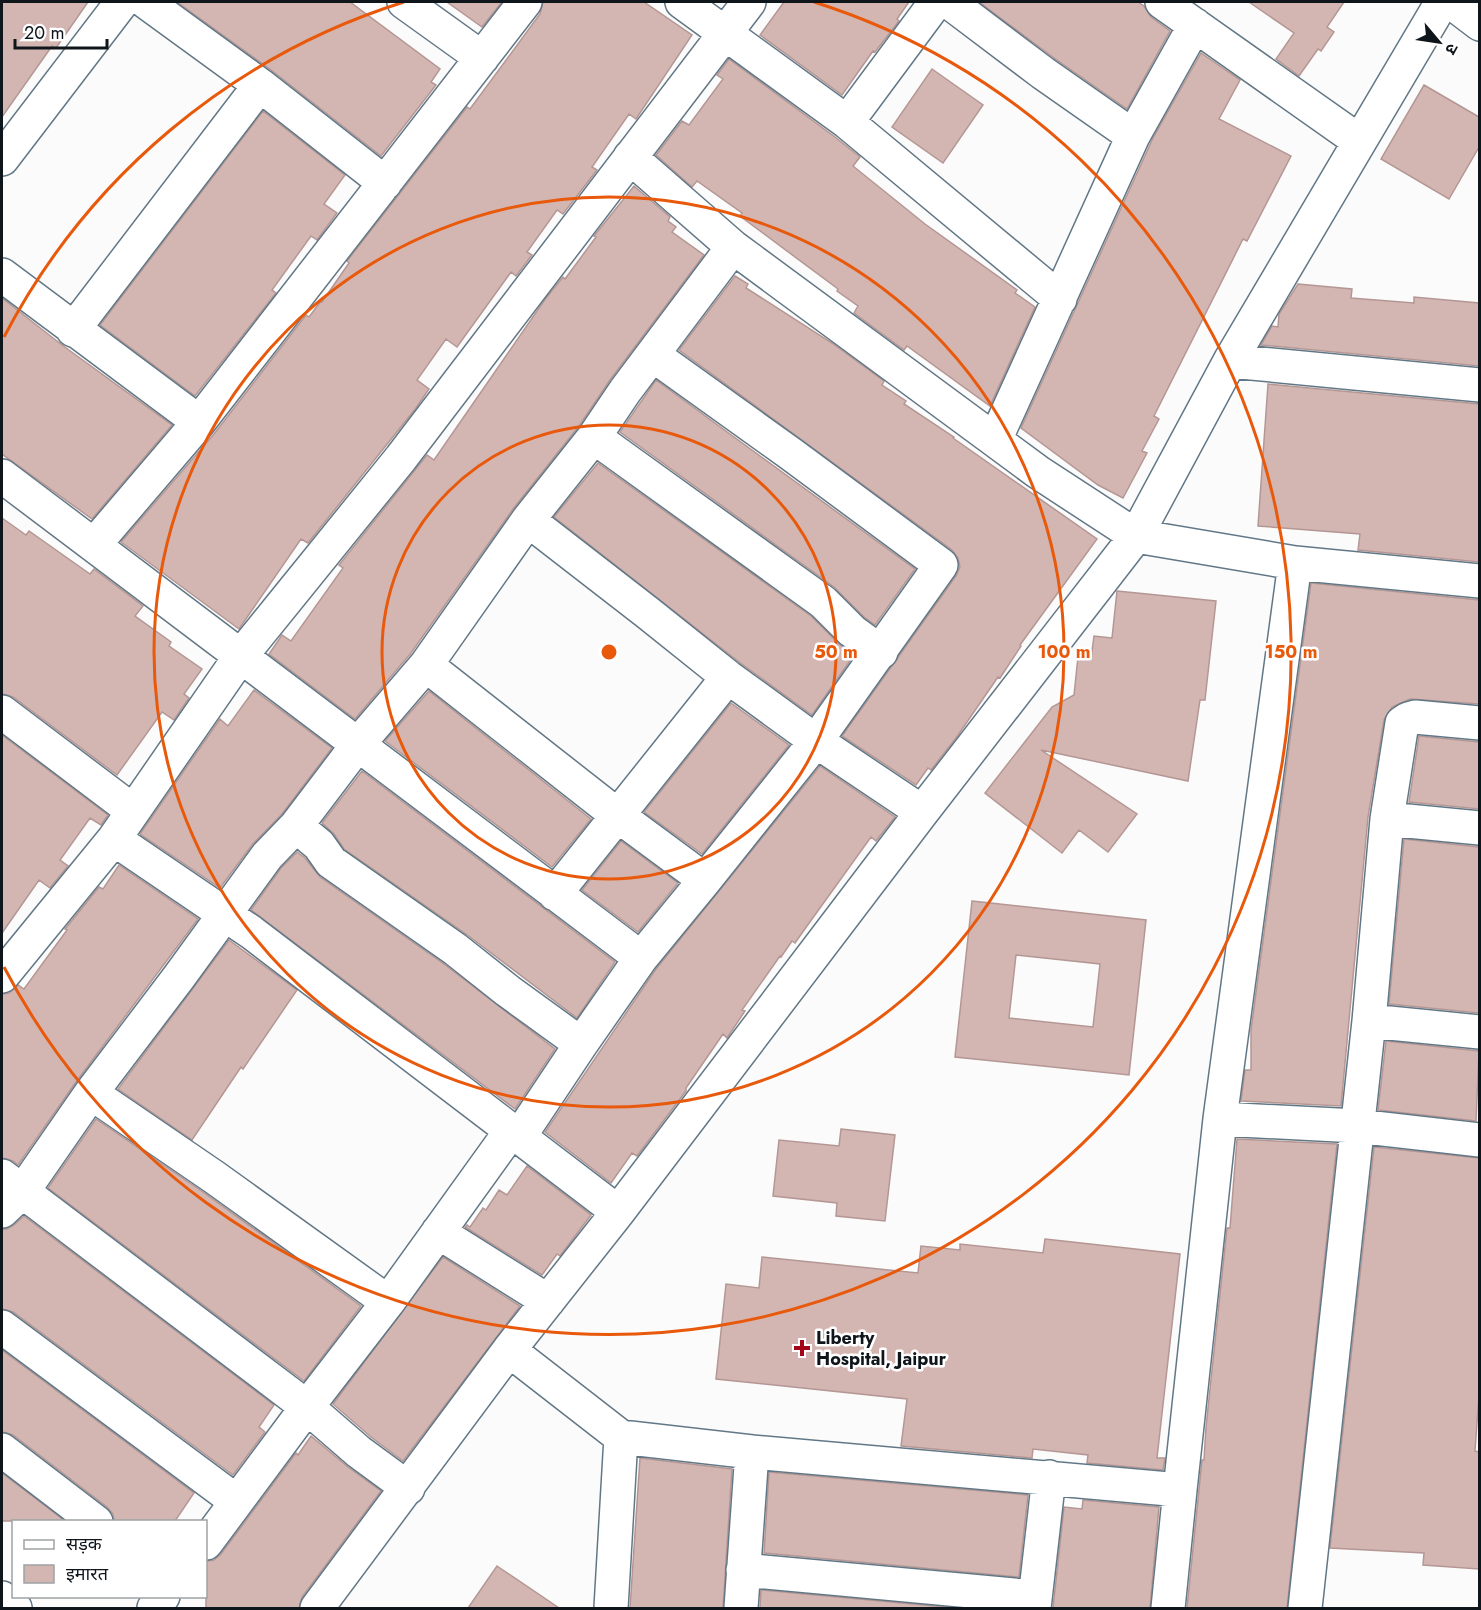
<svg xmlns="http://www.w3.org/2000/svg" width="1481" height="1610" font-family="Jost,'Noto Sans Devanagari',sans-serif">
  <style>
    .building { fill: #d3b6b2; stroke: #b49794; stroke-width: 1.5; fill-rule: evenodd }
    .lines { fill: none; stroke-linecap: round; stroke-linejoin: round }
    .street-casing { stroke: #627786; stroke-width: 36 }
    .secondary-casing { stroke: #627786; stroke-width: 36 }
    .street { stroke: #fff; stroke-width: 33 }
    .secondary { stroke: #fff; stroke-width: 33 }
    .ring { fill: none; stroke: #e8590c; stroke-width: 3 }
    .poi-dot { fill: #a20618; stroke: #fff; stroke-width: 2 }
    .labels { text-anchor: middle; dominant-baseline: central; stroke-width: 5; stroke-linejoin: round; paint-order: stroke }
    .poi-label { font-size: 18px; font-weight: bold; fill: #0e161c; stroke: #fff; text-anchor: start }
    .centre { fill: #e8590c; stroke: #fff; stroke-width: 3 }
    .ring-label { font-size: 18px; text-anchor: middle; font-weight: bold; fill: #e8590c; stroke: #fff; stroke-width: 5; stroke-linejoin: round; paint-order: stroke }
  </style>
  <rect width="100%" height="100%" fill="#fbfbfb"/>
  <!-- building -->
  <path class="building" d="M2 2H88L56 48 52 46 2 117Z
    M177 2H350L440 69 431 82 436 85 381 156 271 70Z
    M447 2H502L482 27Z
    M543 2H644L692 35 636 119 629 114 592 167 597 170 563 214 557 210 527 252 532 255 516 276 511 272 457 347 446 339 417 380 429 389 416 408 308 543 301 539 239 629 121 542 214 434 306 315 309 317 321 301 322 302 349 263 347 261 467 107 470 109 540 14Z
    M784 2H909L897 19 899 21 875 52 873 51 842 95 760 35Z
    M979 2H1138L1144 6 1151 17 1170 31 1127 109 1054 58Z
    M1249 2H1344L1327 27 1334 32 1321 51 1318 49 1299 76 1276 59 1294 33Z
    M1201 53 1240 80 1219 119 1291 156 1247 241 1243 239 1154 416 1159 419 1142 451 1147 453 1123 498 1098 485 1021 428 1153 138Z
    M729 59 835 137 860 157 853 166 925 224 1017 290 1015 293 1035 307 990 406 907 346 904 350 854 313 858 306 837 291 838 289 740 216 742 213 697 181 692 187 656 155 682 121 689 125 723 79 717 75Z
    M932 69 983 105 943 163 892 127Z
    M1424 85 1479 117V147L1449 199 1381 159Z
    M263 111 345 175 324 204 337 213 317 240 311 236 272 290 276 293 195 396 100 325Z
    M634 186 670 217 668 221 676 227 672 232 704 255 610 380 579 426 513 509 411 653 355 719 269 654 282 635 291 641 343 568 339 565 427 455 434 460 546 298 563 277 565 279 596 237 594 236Z
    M735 276 748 284 746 288 832 343 884 381 882 385 906 401 904 404 954 437 953 438 1097 539 1020 645 1021 646 1000 678 998 677 956 738 931 770 928 768 916 785 842 736 956 576 960 567 958 558 952 550 679 350Z
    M1298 284 1352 289 1351 298 1414 303V297L1479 303V366L1261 345 1272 326 1278 327 1279 314Z
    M2 298 62 345 172 425 92 519 2 454Z
    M656 380 915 569 875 625 864 617 834 587 620 432Z
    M1268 384 1479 404V562L1358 550 1360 534 1258 526Z
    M598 463 811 616 839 644 854 655 812 715 739 662 554 517Z
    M2 518 26 535 29 531 90 574 94 569 143 606 135 616 171 642 169 646 202 669 184 694 189 698 174 720 162 712 117 775 13 697 2 694Z
    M1311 583 1479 600V704L1410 699 1392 707 1384 720 1368 817 1341 1106 1241 1101 1245 1070H1251V1030Z
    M1117 591 1216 601 1205 700H1200L1188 781 1041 750 1137 814 1108 852 1079 830 1062 853 985 793 1052 707 1074 695 1078 657 1091 659 1094 636 1112 638Z
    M254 690 332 748 282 814 252 845 220 888 140 834 220 719 228 726Z
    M429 691 591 819 552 867 385 741Z
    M731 703 789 745 702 854 644 812Z
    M2 735 108 815 101 825 90 818 60 860 68 866 50 888 39 880 2 933Z
    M1419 736 1479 742V809L1409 802Z
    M820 766 895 817 876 841 871 837 807 926 795 943 792 941 781 957 780 956 742 1010 745 1011 727 1038 723 1034 686 1088V1091L637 1156 632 1153 611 1183 545 1132 656 969Z
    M362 771 615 962 577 1018 466 934 344 849 334 834 322 823Z
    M1404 839 1479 847V1013L1389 1004Z
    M621 841 678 883 638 932 582 890Z
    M297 852 305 858 320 877 444 964 555 1049 515 1109 251 910 281 868Z
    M119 865 198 919 76 1082 18 1165 13 1161 2 1158V994L9 993 18 985 24 989 67 930 65 929 99 887 103 889Z
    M972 901 1146 920 1129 1075 955 1057ZM1016 955 1100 964 1093 1027 1009 1018Z
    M229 940 297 990 243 1069 241 1067 192 1140 118 1089Z
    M1386 1041 1479 1051 1476 1121 1378 1110Z
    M96 1119 203 1192 361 1306 304 1381 48 1188Z
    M841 1129 895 1135 885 1221 836 1216 837 1203 773 1196 779 1140 839 1146Z
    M1237 1139 1337 1144 1287 1608H1187L1202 1460H1204L1206 1427 1227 1228H1230Z
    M1374 1147 1479 1158V1395L1475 1451 1479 1452V1569L1423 1565 1424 1553 1330 1548Z
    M527 1166 591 1215 560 1256 557 1254 542 1275 465 1227 467 1225 470 1227 483 1208 486 1210 499 1190 507 1195Z
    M24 1216 274 1405 259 1427 265 1432 233 1475 13 1312 2 1309V1229H7L14 1225Z
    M1045 1239 1180 1254 1157 1458H1165L1163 1470 1087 1463 1088 1455 1033 1449 1032 1458 901 1446 907 1399 716 1379 726 1284 759 1288 762 1257 918 1273 921 1246 960 1250V1244L1043 1253Z
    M443 1257 520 1306 403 1461 371 1437 333 1404Z
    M2 1350 194 1493 175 1521H114L113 1514 107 1507 13 1435 2 1432Z
    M311 1436 348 1467 381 1491 302 1597 299 1608H206V1561L214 1560 221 1554 296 1453 298 1455Z
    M640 1458 732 1469 723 1608H630Z
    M769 1472 1028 1495 1019 1577 764 1553Z
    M2 1473 65 1521H2Z
    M1083 1500 1159 1507 1150 1608H1053L1064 1507 1082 1509Z
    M497 1566 559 1608H468Z
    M761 1590 956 1608H760Z"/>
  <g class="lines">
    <defs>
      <path id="street" d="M146 2 260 85 385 183
        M404 2 482 58
        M682 2 847 122 1060 299
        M949 2 1043 73 1133 136
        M1162 2 1359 141
        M847 122 936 2
        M2 159 122 2
        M2 275 199 422
        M73 330 260 85
        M1230 361 1480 385
        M594 437 823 602 852 631 881 652
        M995 440 1133 136 1195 25
        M2 476 641 958
        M528 520 648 613 728 677 816 741 922 812
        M94 545 199 422 525 2
        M1295 563 1480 581
        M426 665 617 815 705 880
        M2 712 133 811
        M1387 819 1480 828
        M296 826 319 845 331 862 455 949 508 991 581 1044
        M114 839 251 932 618 1212
        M555 894 728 677
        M2 976 114 839 240 657 401 458 749 2
        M1369 1021 1480 1032
        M91 1093 214 1177 388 1302
        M1220 1119 1357 1126 1480 1140
        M519 1137 581 1044 641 958 705 880 816 741 941 565 791 454 653 355
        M2 1176 307 1407 359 1452 408 1488
        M2 1211 23 1191 91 1093 179 977 267 856 296 826 359 743 426 665 528 520 594 437 625 391 733 247
        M438 1232 548 1301
        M2 1327 236 1501
        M509 1350 621 1437 752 1452 1180 1490 1220 1119 1295 563 1136 536 1038 472 733 247 630 157
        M2 1450 96 1522
        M206 1543 307 1407 388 1302 511 1131
        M743 1570 1035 1597
        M2 1598 15 1608
        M154 1608 163 1596
        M317 1608 509 1350 618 1212 922 812 1136 536 1230 361 1442 2
        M611 1608 621 1437
        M741 1608 752 1452
        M1034 1608 1049 1477
        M1168 1608 1180 1490
        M1305 1608 1369 1021 1387 819 1402 723 1408 719 1415 717 1480 723"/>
      <path id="secondary" d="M1451 2 1480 24"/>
    </defs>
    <!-- street casing -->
    <use href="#street" class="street-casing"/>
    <!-- secondary casing -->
    <use href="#secondary" class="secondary-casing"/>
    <!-- street -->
    <use href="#street" class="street"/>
    <!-- secondary -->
    <use href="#secondary" class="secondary"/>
  </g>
  <!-- distance rings -->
  <g class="ring">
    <circle cx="609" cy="652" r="227"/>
    <circle cx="609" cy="652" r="455"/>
    <path d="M4 337A682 682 0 0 1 404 2M814 2A682 682 0 1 1 4 967"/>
  </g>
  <!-- markers -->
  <path class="poi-dot" d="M799 1339h6v6h6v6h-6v6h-6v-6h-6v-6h6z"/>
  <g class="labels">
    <!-- poi labels -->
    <g class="poi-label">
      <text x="816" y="1338">Liberty<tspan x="816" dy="21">Hospital, Jaipur</tspan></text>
    </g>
  </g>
  <circle cx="609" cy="652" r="9" class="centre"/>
  <g class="ring-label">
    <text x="836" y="658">50 m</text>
    <text x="1064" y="658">100 m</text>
    <text x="1291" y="658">150 m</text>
  </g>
  <!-- border -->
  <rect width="1481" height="1610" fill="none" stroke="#0e161c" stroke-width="6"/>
  <!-- legend -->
  <rect x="12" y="1520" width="195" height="78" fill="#ffffff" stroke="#9fa2a4" stroke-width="1.5"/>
  <rect x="24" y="1540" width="30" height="9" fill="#ffffff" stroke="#9fa2a4" stroke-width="1.5"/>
  <text x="66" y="1550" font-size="18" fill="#0e161c">सड़क</text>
  <rect x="24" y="1565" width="30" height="18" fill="#d3b6b2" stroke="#9fa2a4" stroke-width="1.5"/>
  <text x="66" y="1580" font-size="18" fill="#0e161c">इमारत</text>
  <!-- north arrow -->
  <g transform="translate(1439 42) rotate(119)" stroke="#ffffff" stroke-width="4.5" paint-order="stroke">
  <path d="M0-4.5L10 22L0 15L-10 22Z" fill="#0e161c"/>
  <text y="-9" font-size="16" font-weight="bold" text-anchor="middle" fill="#0e161c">उ</text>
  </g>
  <!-- scale -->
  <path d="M15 39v9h92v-9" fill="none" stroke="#0e161c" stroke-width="3"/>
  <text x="24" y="39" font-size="18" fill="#0e161c" stroke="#ffffff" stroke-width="4.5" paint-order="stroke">20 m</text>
</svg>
